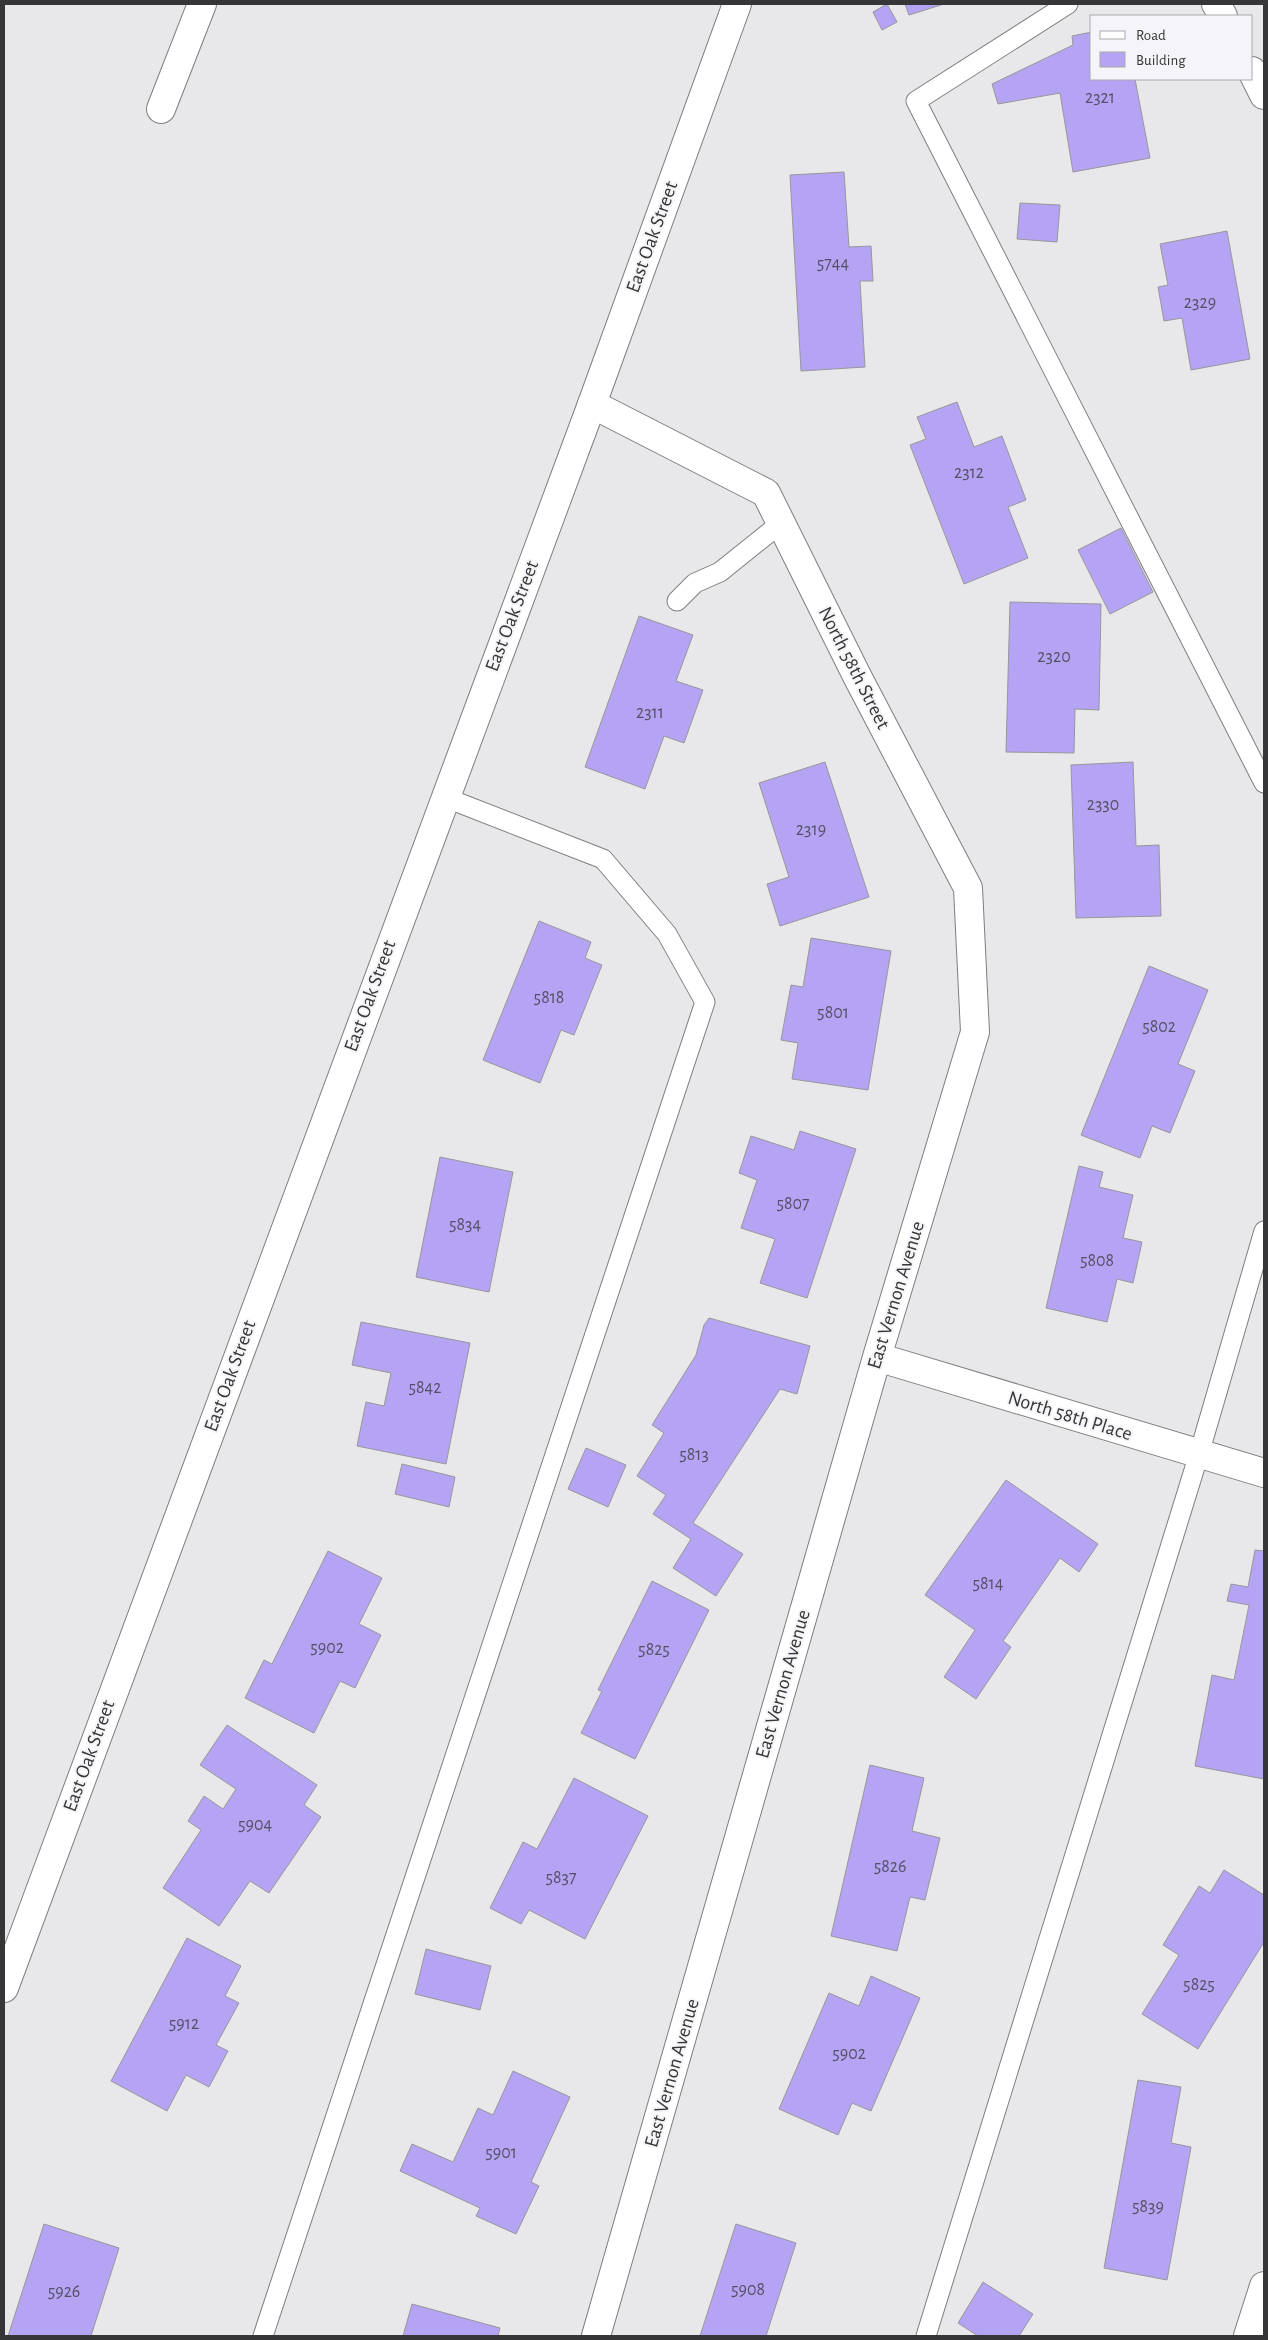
<svg xmlns="http://www.w3.org/2000/svg" width="1268" height="2340" font-family="'Alegreya Sans',sans-serif">
  <style>
    .building { fill: #b5a3f3; stroke: #98979a }
    .lines { fill: none; stroke-linecap: round; stroke-linejoin: round }
    .lane-casing { stroke: #7e7e81; stroke-width: 21 }
    .street-casing { stroke: #7e7e81; stroke-width: 30 }
    .secondary-casing { stroke: #7e7e81; stroke-width: 30 }
    .lane { stroke: #fff; stroke-width: 19 }
    .street { stroke: #fff; stroke-width: 28 }
    .secondary { stroke: #fff; stroke-width: 28 }
    .labels { text-anchor: middle; dominant-baseline: central; stroke-width: 4; stroke-linejoin: round; paint-order: stroke }
    .number-label { font-size: 18px; fill: #565066 }
    .street-label { font-size: 20px; fill: #363537; stroke: #f5f4f8 }
  </style>
  <rect width="100%" height="100%" fill="#e8e7ea"/>
  <!-- building -->
  <path class="building" d="M887 4 897 22 882 30 873 12Z
    M905 4H944L909 15Z
    M1092 32V79H1135L1150 158 1073 172 1060 93 998 104 992 84 1073 45 1072 36Z
    M844 172 849 247 871 246 873 281H860L865 367 801 371 790 175Z
    M1020 203 1060 205 1057 242 1017 239Z
    M1227 231 1250 359 1191 370 1182 318 1164 321 1158 287 1168 285 1160 244Z
    M957 402 974 447 1002 436 1026 500 1008 507 1028 558 964 584 910 445 926 439 917 417Z
    M1121 528 1153 592 1110 614 1078 550Z
    M1010 602 1101 604 1099 710 1075 709 1074 753 1006 752Z
    M639 616 693 635 676 681 703 690 684 743 664 736 645 789 585 767Z
    M825 762 869 897 780 926 767 884 789 877 759 783Z
    M1133 762 1136 846 1159 845 1161 916 1076 918 1071 765Z
    M539 921 591 942 585 958 602 965 574 1035 561 1030 540 1083 483 1060Z
    M811 938 891 951 868 1090 792 1079 798 1043 781 1040 791 985 803 987Z
    M1149 966 1208 990 1178 1064 1195 1071 1170 1133 1152 1126 1140 1158 1081 1135Z
    M800 1131 856 1149 807 1298 760 1283 775 1239 741 1228 757 1180 739 1173 751 1136 794 1150Z
    M440 1157 513 1172 489 1292 416 1277Z
    M1079 1166 1103 1172 1099 1187 1133 1195 1123 1238 1142 1242 1133 1283 1117 1279 1107 1322 1046 1308Z
    M709 1318 810 1346 797 1394 780 1389 693 1523 743 1554 716 1596 673 1568 691 1539 653 1514 666 1495 637 1476 664 1433 652 1425 696 1355 704 1325Z
    M361 1322 470 1343 446 1464 357 1446 366 1402 384 1406 391 1373 352 1365Z
    M586 1448 626 1465 608 1507 568 1489Z
    M402 1464 455 1477 449 1507 395 1494Z
    M1006 1480 1098 1544 1079 1572 1060 1558 1003 1641 1011 1647 976 1699 944 1677 975 1630 925 1595Z
    M1255 1550 1264 1551V1779L1195 1766 1212 1675 1234 1680 1249 1605 1227 1601 1231 1584 1248 1587Z
    M328 1551 382 1578 359 1624 381 1635 355 1688 340 1681 314 1733 245 1698 264 1660 272 1664Z
    M652 1581 709 1610 635 1759 581 1733 602 1691 598 1690Z
    M227 1725 317 1785 304 1805 321 1817 269 1893 250 1881 219 1926 163 1888 201 1830 188 1821 204 1796 223 1809 236 1789 200 1765Z
    M870 1765 924 1778 912 1831 940 1838 925 1900 910 1897 897 1951 831 1936Z
    M574 1778 648 1816 585 1939 529 1910 521 1924 490 1908 523 1842 537 1849Z
    M1224 1870 1264 1895V1942L1198 2049 1142 2014 1179 1955 1163 1945 1199 1886 1210 1893Z
    M187 1938 241 1966 225 1996 239 2003 216 2045 228 2051 209 2087 186 2075 167 2111 111 2081Z
    M426 1949 491 1966 480 2010 415 1994Z
    M871 1976 920 1998 871 2111 852 2103 838 2135 779 2109 829 1993 859 2006Z
    M513 2071 570 2097 531 2182 539 2186 516 2234 476 2216 480 2208 400 2171 412 2144 453 2162 478 2108 493 2115Z
    M1138 2080 1181 2087 1171 2143 1191 2147 1167 2280 1104 2268Z
    M44 2224 119 2248 91 2336H8Z
    M736 2224 796 2243 766 2336H700Z
    M983 2282 1033 2314 1019 2336H978L958 2323Z
    M412 2304 500 2328 498 2336H403Z"/>
  <g class="lines">
    <defs>
      <path id="lane" d="M1068 4 916 101 1264 783
        M677 601 695 583 720 572 781 523
        M263 2336 705 1002 667 934 603 859 444 797
        M926 2336 1199 1454 1264 1231"/>
      <path id="street" d="M1216 4 1223 16
        M1252 71 1264 95
        M161 109 202 4
        M592 404 766 493 857 676 968 888 975 1032 877 1357 596 2336
        M877 1357 1264 1473
        M1248 2336 1264 2286"/>
      <path id="secondary" d="M4 1988 592 404 737 4"/>
    </defs>
    <!-- lane casing -->
    <use href="#lane" class="lane-casing"/>
    <!-- street casing -->
    <use href="#street" class="street-casing"/>
    <!-- secondary casing -->
    <use href="#secondary" class="secondary-casing"/>
    <!-- lane -->
    <use href="#lane" class="lane"/>
    <!-- street -->
    <use href="#street" class="street"/>
    <!-- secondary -->
    <use href="#secondary" class="secondary"/>
  </g>
  <g class="labels">
    <!-- number labels -->
    <g class="number-label">
      <text x="1100" y="98">2321</text>
      <text x="833" y="264">5744</text>
      <text x="1200" y="303">2329</text>
      <text x="969" y="473">2312</text>
      <text x="1054" y="657">2320</text>
      <text x="650" y="713">2311</text>
      <text x="1103" y="805">2330</text>
      <text x="811" y="830">2319</text>
      <text x="549" y="998">5818</text>
      <text x="833" y="1013">5801</text>
      <text x="1159" y="1027">5802</text>
      <text x="793" y="1204">5807</text>
      <text x="465" y="1225">5834</text>
      <text x="1097" y="1261">5808</text>
      <text x="425" y="1388">5842</text>
      <text x="694" y="1455">5813</text>
      <text x="988" y="1584">5814</text>
      <text x="327" y="1648">5902</text>
      <text x="654" y="1650">5825</text>
      <text x="255" y="1825">5904</text>
      <text x="890" y="1867">5826</text>
      <text x="561" y="1878">5837</text>
      <text x="1199" y="1985">5825</text>
      <text x="184" y="2024">5912</text>
      <text x="849" y="2054">5902</text>
      <text x="501" y="2153">5901</text>
      <text x="1148" y="2207">5839</text>
      <text x="748" y="2290">5908</text>
      <text x="64" y="2292">5926</text>
    </g>
    <!-- street labels -->
    <g class="street-label">
      <text transform="translate(652 237) rotate(-70)">East Oak Street</text>
      <text transform="translate(512 616) rotate(-69)">East Oak Street</text>
      <text transform="translate(854 668) rotate(63)">North 58th Street</text>
      <text transform="translate(370 996) rotate(-70)">East Oak Street</text>
      <text transform="translate(896 1295) rotate(-73)">East Vernon Avenue</text>
      <text transform="translate(230 1376) rotate(-70)">East Oak Street</text>
      <text transform="translate(1070 1416) rotate(17)">North 58th Place</text>
      <text transform="translate(783 1684) rotate(-74)">East Vernon Avenue</text>
      <text transform="translate(89 1756) rotate(-70)">East Oak Street</text>
      <text transform="translate(672 2073) rotate(-74)">East Vernon Avenue</text>
    </g>
  </g>
  <!-- border -->
  <rect width="1268" height="2340" fill="none" stroke="#363537" stroke-width="10"/>
  <!-- legend -->
  <rect x="1090" y="15" width="162" height="65" fill="#f5f4f8" stroke="#a9a8ab"/>
  <rect x="1100" y="31" width="25" height="8" fill="#ffffff" stroke="#a9a8ab"/>
  <text x="1136" y="40" font-size="15" fill="#363537">Road</text>
  <rect x="1100" y="52" width="25" height="15" fill="#b5a3f3" stroke="#a9a8ab"/>
  <text x="1136" y="65" font-size="15" fill="#363537">Building</text>
</svg>
